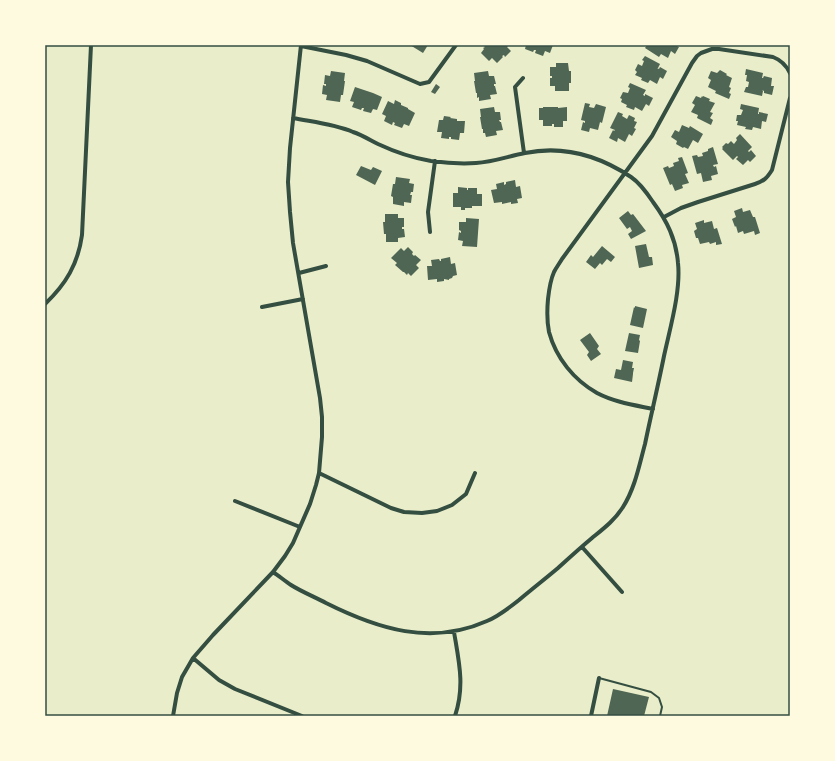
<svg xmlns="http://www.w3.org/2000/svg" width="835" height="761" font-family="Montserrat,sans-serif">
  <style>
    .building { fill: #4f6655 }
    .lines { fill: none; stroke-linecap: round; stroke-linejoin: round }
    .service { stroke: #344e41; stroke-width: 2 }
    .minor { stroke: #344e41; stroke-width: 4 }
    .neatline { fill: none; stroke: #344e41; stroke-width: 1.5 }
  </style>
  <rect width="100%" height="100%" fill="#e9edc9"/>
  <!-- building -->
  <path class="building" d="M410 45H428L423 53Z
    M485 45H509L507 47 511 51 505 57 504 55 502 56 503 57 497 63 492 58 489 61 481 53 484 49 483 48 485 47 484 46Z
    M526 45H553L550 53 545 51 543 56 535 53 536 50H534L533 52 525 49Z
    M647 45H675L679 47 675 54 671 51 668 58 661 54 659 57 645 48Z
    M645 56 660 64 658 68H657L659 69 660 67 667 71 663 79 660 77 657 84 650 80 648 83 641 80 642 78 635 75 637 72 635 70 638 64 642 66 644 61 642 60Z
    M556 63H568L569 71H571V83H569V91H555V86H550V78H552V76H550V67H556Z
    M746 69 763 73 762 78H763L764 76 772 78 771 86H774L772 95 764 93V91L762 90 763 91 762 96 744 92 746 87H748L749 82 746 81 747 75H745Z
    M720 70 727 74 726 75 732 78 729 87 731 88 729 93 731 94 729 99 715 93 716 91 708 87 711 80 708 78 711 71 717 73Z
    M331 71 345 73 344 81H345L343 95H341L340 102 326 100 327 95 322 94 323 85 326 86V84H324L325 75 330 76Z
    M488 71 489 76H494L496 84H494V86H495L497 94 490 95 491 99 479 101V97L477 98V93H476L474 81H475L474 73Z
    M630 83 646 90 643 95 645 96V94L653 98 649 106 646 104 642 111 635 107 634 110 626 107 627 105 621 102 622 99 620 98 623 92 628 93 630 88 628 87Z
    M436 84 440 87 435 94 431 92Z
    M355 87 373 93 382 97 377 110 373 109 371 113 363 111 364 108H362L361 110 352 107 354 102 350 101Z
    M696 96 701 98 702 96 703 97V96L710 99 709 101 715 103 710 112 713 113 710 118 713 120 711 125 697 118 698 115 691 112 695 105 692 103Z
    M395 100 401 103V105L408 108V109L415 113 409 126 404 124 402 128 394 125 395 123 393 122 392 125 384 121 386 116 382 114 388 101 394 104Z
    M585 103 590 104 589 107 594 108 596 104 606 107 602 123 600 122 598 130 590 128 589 132 581 130 583 122 585 123V121L581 120Z
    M741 104 759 108 758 114H759V112L768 114 766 122 762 121 761 129 753 127 752 130 745 129 746 127 737 125 738 121H736L737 115H741L743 110 740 109Z
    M494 107 495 112H500L501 120H499L500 122H501L503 130 496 131 497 135 486 137 485 133H483V129H482L480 117H481L480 109Z
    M543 107H558V108L567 107V121H563V127H554V124H552V126H543V120H539V108H543Z
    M618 112 623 114 622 116 627 119 629 115 635 118 634 121 637 122 634 128 636 129 632 136 629 134 625 142 618 138 617 142 609 138 613 130 614 131 615 130 610 128Z
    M444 116 451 117 450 118 457 119V121H465L464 133H460L459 140 451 139V137H449V139L441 138 442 132H437L439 120H443Z
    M682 125 689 128 690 126 703 134 698 143 693 140 688 149 684 147 683 148 676 144 677 141 671 137 675 130 679 132Z
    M740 134 752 147 748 151 749 152 751 150 756 156 750 162 748 160 743 165 736 159 738 157 737 156 733 160 722 149 723 148 722 147 726 143 728 144 731 141 734 144 737 140 736 138Z
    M713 147 718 164 713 165 714 167 716 166 718 174 711 176 712 180 703 182 701 173 697 174 692 156 697 155 698 157 703 156 702 153 708 151V149Z
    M682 157 688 173 685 174 689 183 682 185 683 188 675 191 672 184 670 185 663 168 668 166 669 168 674 166 673 163 679 161 678 158Z
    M361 166 371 170 373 167 382 171 375 185 356 175Z
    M396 177 410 179 409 183 414 184 413 192H411L410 195H412L411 203 404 202V206L393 204V197L391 196 393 184H395Z
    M515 180 516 187 520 186 522 198 517 199 518 203 511 204V202L502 204V202L494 203 491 190 497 189 496 184 504 182V185L506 184V182Z
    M458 187 467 188V190H468V188H477V194H482V206H472V208H465V210H461V207H453V193H458Z
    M742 208 743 212 750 210 753 217H755L760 233 755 235 754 231 744 234 743 231 738 233 736 226 735 227 732 219 736 217 734 211Z
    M628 211 631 215 633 214 646 231 631 239 628 234 632 231 630 227 627 229 619 218Z
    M385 214H398V218H404V227H402V229H404L405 237 398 238V242H386V234H384L383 222H385Z
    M466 218 479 219 477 247 462 246 463 241 458 240 459 232 461 233V231L459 230V222H466Z
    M704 220V223L712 221 714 229 717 228 722 244 716 245V242L710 244 709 242 700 244 698 238H696L694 231 697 229 695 223Z
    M646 244 649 257H652L653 265 639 268 635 246Z
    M602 246 615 257 611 262 607 259 602 265 600 263 595 269 586 262 591 255 593 257Z
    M408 247 413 252 412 254 414 256 415 255 421 260 416 265 419 268 411 276 408 273 407 275 404 272H403L395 265 397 263 391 258 401 248 404 251Z
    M450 257 451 264 455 263 457 275 453 276 452 278 449 279V280L444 279V281L437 282V279L428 280 427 266H432L431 260 439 259 440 261H441V259Z
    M635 306 647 309 643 328 630 325 634 307 635 308Z
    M590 333 599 346 597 349 601 354 591 361 587 355 589 352 580 340Z
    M629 333 640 335 639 340 640 341 638 353 625 351Z
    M623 360 633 362 632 368H634L633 373V374L632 382 614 378 616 369 621 370Z
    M613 689 649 697 644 716H607Z"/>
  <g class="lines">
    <!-- service -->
    <path class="service" d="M599 678 651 692 659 698 662 707 660 716"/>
    <!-- minor -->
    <path class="minor" d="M301 46 346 55 367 61 420 84 429 82 456 45
      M523 78 515 87 524 153
      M664 217 681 208 698 202 755 184C764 181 767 178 772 170L790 98
      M430 232 428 212 435 161
      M299 273 326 266
      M45 304C66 284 78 264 82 235L91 45
      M262 307 303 299
      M653 409C634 405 614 402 597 393 574 380 556 358 549 332 547 322 547 310 548 299 549 290 550 281 554 272 556 268 559 264 562 259L652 136 692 63 697 56 701 53 712 49H719L773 57C781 60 786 65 790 73
      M319 473 391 508 404 512 422 513 437 511 452 505 466 494 475 473
      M235 501 300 527
      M582 547 622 592
      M273 572C279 576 285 581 291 585 302 592 315 597 326 603 378 629 431 646 487 621 499 616 509 608 519 600 532 589 545 579 558 568 569 558 580 548 592 538 603 529 615 520 623 507 635 488 639 466 645 444 651 415 658 386 664 356 670 328 681 291 678 263 676 239 667 221 653 202 647 193 640 183 631 177 598 155 564 145 525 153 509 156 493 162 476 163 461 164 446 163 431 161 413 158 395 152 378 144 370 140 362 135 353 132 334 124 313 122 293 118
      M454 632C459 662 465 686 455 716
      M193 658 219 680 235 689 302 716
      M173 716 177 693 182 677 193 658 213 635 273 572 285 556 293 543 310 504 316 485 319 473 322 437V417L320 398 293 243 290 212 288 182 290 148 301 45
      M591 716 599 678"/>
  </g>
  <!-- border -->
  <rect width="835" height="761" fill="none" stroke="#fefae0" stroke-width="92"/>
  <rect x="46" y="46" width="743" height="669" class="neatline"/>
</svg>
